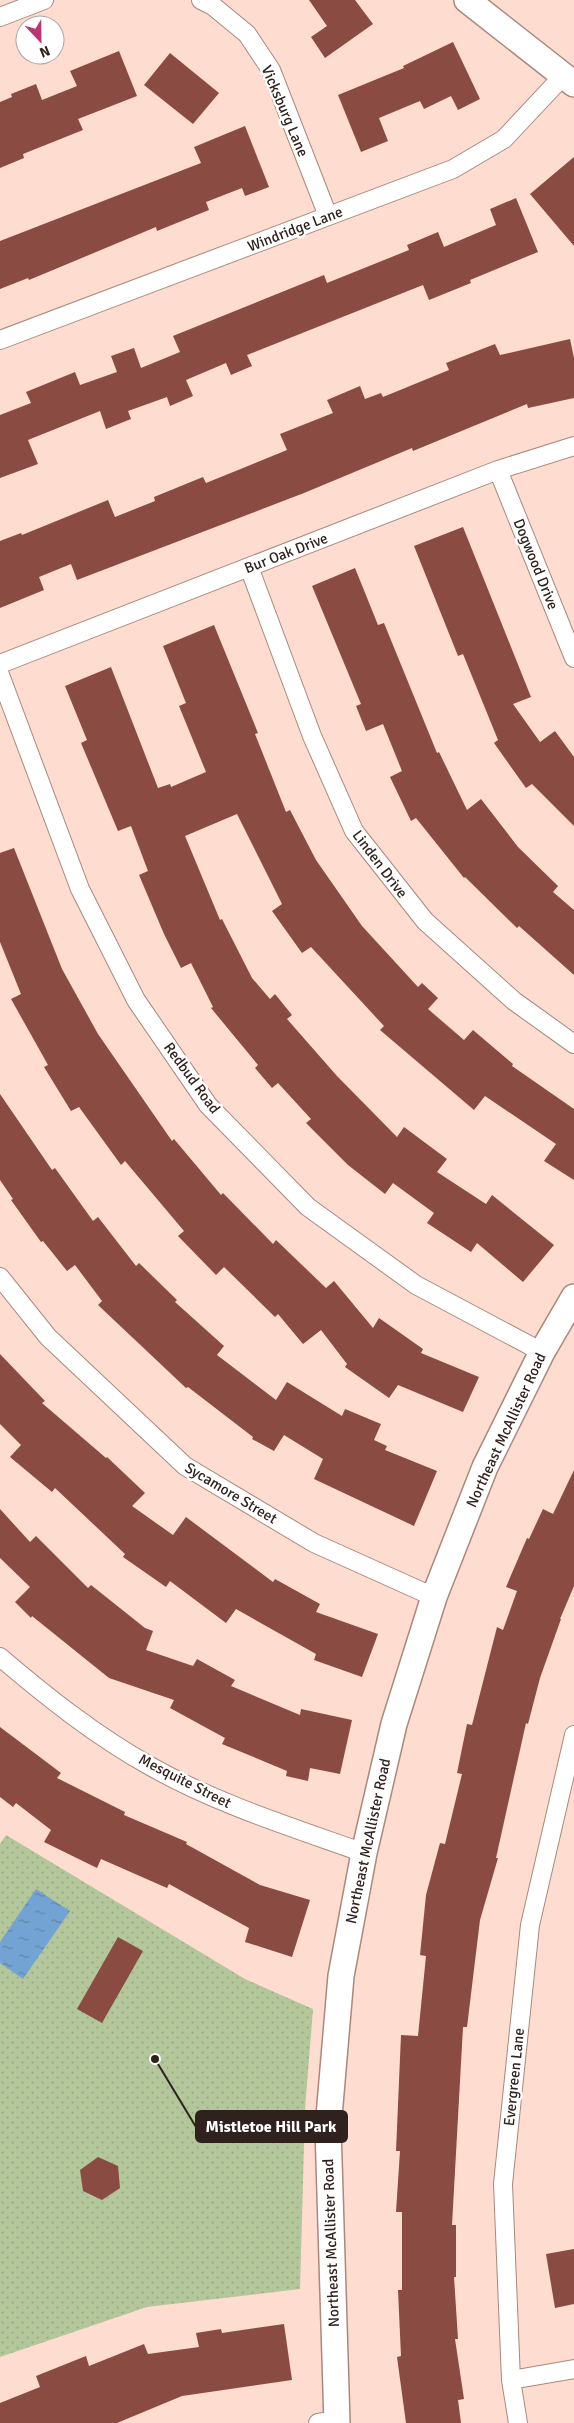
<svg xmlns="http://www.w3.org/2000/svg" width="574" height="2423" font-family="Signika,sans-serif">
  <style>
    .park { fill: url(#park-dots) }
    .water { fill: url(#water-ripples) }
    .building { fill: #894b42 }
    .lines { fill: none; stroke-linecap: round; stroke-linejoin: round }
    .street-casing { stroke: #a8897c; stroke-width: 20 }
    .secondary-casing { stroke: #a8897c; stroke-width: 28 }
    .street { stroke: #fff; stroke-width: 18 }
    .secondary { stroke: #fff; stroke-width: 25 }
    .labels { text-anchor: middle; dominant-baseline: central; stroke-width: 5; stroke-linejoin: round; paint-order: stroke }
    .street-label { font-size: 15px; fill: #2f221e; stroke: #fff }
    .leader { fill: none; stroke: #2f221e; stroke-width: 2 }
    .callout-dot { fill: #2f221e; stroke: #fff; stroke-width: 2 }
    .callout { fill: #2f221e; stroke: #2f221e; stroke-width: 2 }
    .callout-label { font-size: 16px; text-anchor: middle; font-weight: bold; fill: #fff }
  </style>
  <defs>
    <pattern id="park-dots" width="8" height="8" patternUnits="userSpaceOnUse" patternTransform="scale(1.25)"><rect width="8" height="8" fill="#b4c79b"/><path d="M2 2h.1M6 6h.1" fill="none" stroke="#9bab85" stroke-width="1.8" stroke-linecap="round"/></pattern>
    <pattern id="water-ripples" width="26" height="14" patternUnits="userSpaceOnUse" patternTransform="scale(1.25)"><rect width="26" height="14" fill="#73a3d2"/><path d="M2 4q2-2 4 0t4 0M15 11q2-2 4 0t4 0" fill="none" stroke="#5f84aa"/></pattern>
  </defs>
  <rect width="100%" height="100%" fill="#fedccf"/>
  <!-- park -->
  <path class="park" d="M6 1835 245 1979 313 2009 305 2109 300 2289 147 2307 0 2357V1844Z"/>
  <!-- water -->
  <path class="water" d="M36 1889 70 1911 23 1979 0 1963V1942Z"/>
  <!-- building -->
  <path class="building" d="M309 0H355L373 24 325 58 311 37 327 26Z
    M453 42 480 99 458 110 451 96 424 109 420 101 379 118 388 141 361 152 338 95 404 68 403 66Z
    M119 51 137 96 78 119 83 130 23 154 24 158 0 168V102L12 97 11 94 36 84 42 100 77 86 70 71Z
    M170 53 219 93 193 124 144 85Z
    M245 126 269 187 245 196 242 188 206 202 209 210 157 231 156 227 29 280 28 278 0 289V241L201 163 194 147Z
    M574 157V246L530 194Z
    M516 198 538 252 470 280 471 283 429 300 423 285 355 312 247 355 252 366 231 375 226 363 186 380 193 396 170 406 167 397 128 411 131 419 106 429 100 411 28 440 38 464 0 478V415L31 403 26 392 75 372 80 385 117 372 111 356 134 348 141 368 180 352 173 336 324 275 327 283 409 250 407 245 438 232 444 247 496 225 490 209Z
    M570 339 574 358V398L528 408 527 404 413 451 412 448 304 493 77 580 71 564 39 577 44 590 0 608V541L21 533 22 535 108 500 115 517 155 501 154 497 203 477 206 483 287 450 280 434 333 413 327 400 360 386 365 399 381 393 383 397 449 370 446 363 495 344 500 355Z
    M463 527 531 697 513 704 540 742 555 731 574 757V826L532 784 526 788 494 743 498 740 463 654 458 656 414 546Z
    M355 568 378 625 384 623 437 753 439 752 467 810 481 799 518 847 558 886 553 892 574 910V975L519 926 517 928 465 877 464 878 416 818 411 821 390 777 402 771 383 724 366 731 356 706 361 704 312 586Z
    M214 625 258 733 255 734 286 812 290 810 316 860 362 926 418 987 422 983 438 998 428 1009 464 1040 473 1030 513 1064 512 1066 574 1109V1180L544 1161 556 1144 485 1096 474 1110 380 1030 384 1026 311 947 302 953 272 911 282 904 237 814 185 836 220 920 222 919 252 978 270 999 275 994 292 1015 287 1019 337 1076 397 1137 404 1127 447 1159 437 1172 486 1204 492 1195 554 1245 523 1282 477 1243 471 1252 427 1223 434 1213 393 1183 385 1194 348 1165 306 1123 311 1119 278 1083 272 1088 255 1068 258 1065 211 1008 213 1007 191 963 181 968 164 934 139 875 148 871 131 826 118 831 81 743 87 740 65 686 111 667 158 788 170 784 171 787 206 772 179 706 186 703 163 646Z
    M14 848 62 969 98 1034 172 1141 174 1139 221 1195 223 1193 273 1244 276 1240 326 1288 334 1281 373 1328 379 1318 423 1349 421 1353 479 1377 463 1412 398 1385 389 1398 345 1367 347 1364 321 1330 303 1344 278 1314 275 1317 224 1267 216 1275 178 1236 184 1231 125 1161 121 1165 79 1107 71 1111 44 1067 48 1065 11 999 21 994 0 942V853Z
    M0 1094 52 1170 55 1168 93 1221 98 1217 136 1266 139 1263 177 1300 175 1302 224 1346 217 1355 276 1400 287 1382 342 1416 345 1409 381 1424 374 1440 387 1446 385 1450 437 1471 414 1526 314 1479 323 1459 284 1435 274 1451 252 1439 253 1437 188 1387 186 1388 98 1305 102 1301 75 1265 67 1271 43 1241 41 1242 11 1200 13 1199 0 1180Z
    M0 1354 45 1401 42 1403 106 1458 107 1457 145 1493 132 1506 173 1535 186 1517 273 1582 275 1579 320 1604 316 1612 378 1634 362 1677 314 1660 316 1654 236 1609 226 1623 170 1581 166 1587 123 1557 125 1554 55 1488 52 1492 10 1457 21 1445 0 1424Z
    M574 1470V1586L560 1619H561L540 1678 528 1724 526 1723 496 1858H498L480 1920 467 2027H463L452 2225H456V2277H454L458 2339H455L464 2399 458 2400 461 2423H406L397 2357 401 2356 398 2290H402V2212H396L400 2151H396L401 2035 418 2036 426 1956 420 1955 426 1895 440 1843 445 1844 462 1774 457 1773 467 1724 472 1725 497 1627 503 1630 517 1591 506 1587 527 1538 529 1539 543 1509 553 1514Z
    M0 1509 30 1542 36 1536 88 1588 91 1585 145 1628 153 1631 146 1650 193 1666 197 1659 235 1680 231 1686 300 1715 301 1709 352 1720 340 1774 310 1768 308 1781 286 1776 287 1771 222 1744 225 1738 170 1708 174 1700 109 1678 32 1616 31 1618 15 1602 30 1587 0 1558Z
    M0 1727 61 1773 57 1778 125 1812 124 1815 187 1842 186 1844 260 1885 310 1900 292 1957 245 1942 249 1928 169 1884 167 1888 101 1859 97 1868 44 1842 51 1830 16 1803 13 1807 0 1797Z
    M118 1937 143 1951 102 2023 77 2009Z
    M98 2157 118 2166 120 2188 102 2200 83 2191 80 2170Z
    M574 2249V2304L555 2308 546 2254Z
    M284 2324 292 2380 182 2396 117 2423H0V2403L40 2387 36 2376 86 2356 89 2366 144 2344 148 2354 199 2347 196 2333 221 2329 222 2333Z"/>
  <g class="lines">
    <defs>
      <path id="street" d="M201 0 213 6 247 34 271 70 328 216
        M0 17 44 0
        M0 340 453 169 504 139 563 76
        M498 470 574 658
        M249 567 312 736 354 831 425 921 514 1001 574 1044
        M0 664 498 470 574 446
        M0 675 80 889 136 1000 208 1105 308 1207 416 1285 542 1352
        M0 1277 48 1337 185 1466 314 1543 434 1597
        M0 1657C47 1697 96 1736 150 1766 217 1804 291 1827 364 1853
        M511 2380 574 2369
        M318 2423 337 2420
        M518 2423 511 2380 503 2184 530 1925 574 1735"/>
      <path id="secondary" d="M467 0 574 84
        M337 2423 328 2128 341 1976 364 1853 394 1724 434 1597 485 1467 542 1352 574 1297"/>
    </defs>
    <!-- street casing -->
    <use href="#street" class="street-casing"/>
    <!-- secondary casing -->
    <use href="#secondary" class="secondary-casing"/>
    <!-- street -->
    <use href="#street" class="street"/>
    <!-- secondary -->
    <use href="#secondary" class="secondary"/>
  </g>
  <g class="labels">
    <!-- street labels -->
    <g class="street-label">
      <text transform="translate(285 111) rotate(67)">Vicksburg Lane</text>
      <text transform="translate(295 229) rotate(-21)">Windridge Lane</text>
      <text transform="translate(286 553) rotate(-21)">Bur Oak Drive</text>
      <text transform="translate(536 564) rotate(68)">Dogwood Drive</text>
      <text transform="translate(380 864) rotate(53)">Linden Drive</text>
      <text transform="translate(192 1078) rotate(54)">Redbud Road</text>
      <text transform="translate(506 1430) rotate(-65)">Northeast McAllister Road</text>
      <text transform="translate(231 1493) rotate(31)">Sycamore Street</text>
      <text transform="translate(185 1781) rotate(27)">Mesquite Street</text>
      <text transform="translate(368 1841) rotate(-78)">Northeast McAllister Road</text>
      <text transform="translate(514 2077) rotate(-84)">Evergreen Lane</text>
      <text transform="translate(331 2243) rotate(-92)">Northeast McAllister Road</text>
    </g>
  </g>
  <!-- callouts -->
  <path class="leader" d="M155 2059L196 2127"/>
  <circle class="callout-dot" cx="155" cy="2059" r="5"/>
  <rect class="callout" x="196" y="2111" width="151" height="31" rx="5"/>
  <g class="callout-label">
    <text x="271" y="2132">Mistletoe Hill Park</text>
  </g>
  <!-- north arrow -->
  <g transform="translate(40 40) rotate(158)"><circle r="24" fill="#ffffff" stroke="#aca7a5"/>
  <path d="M0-4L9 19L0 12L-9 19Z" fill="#bc3471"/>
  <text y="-8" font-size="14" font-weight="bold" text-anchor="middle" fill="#2f221e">N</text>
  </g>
</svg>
